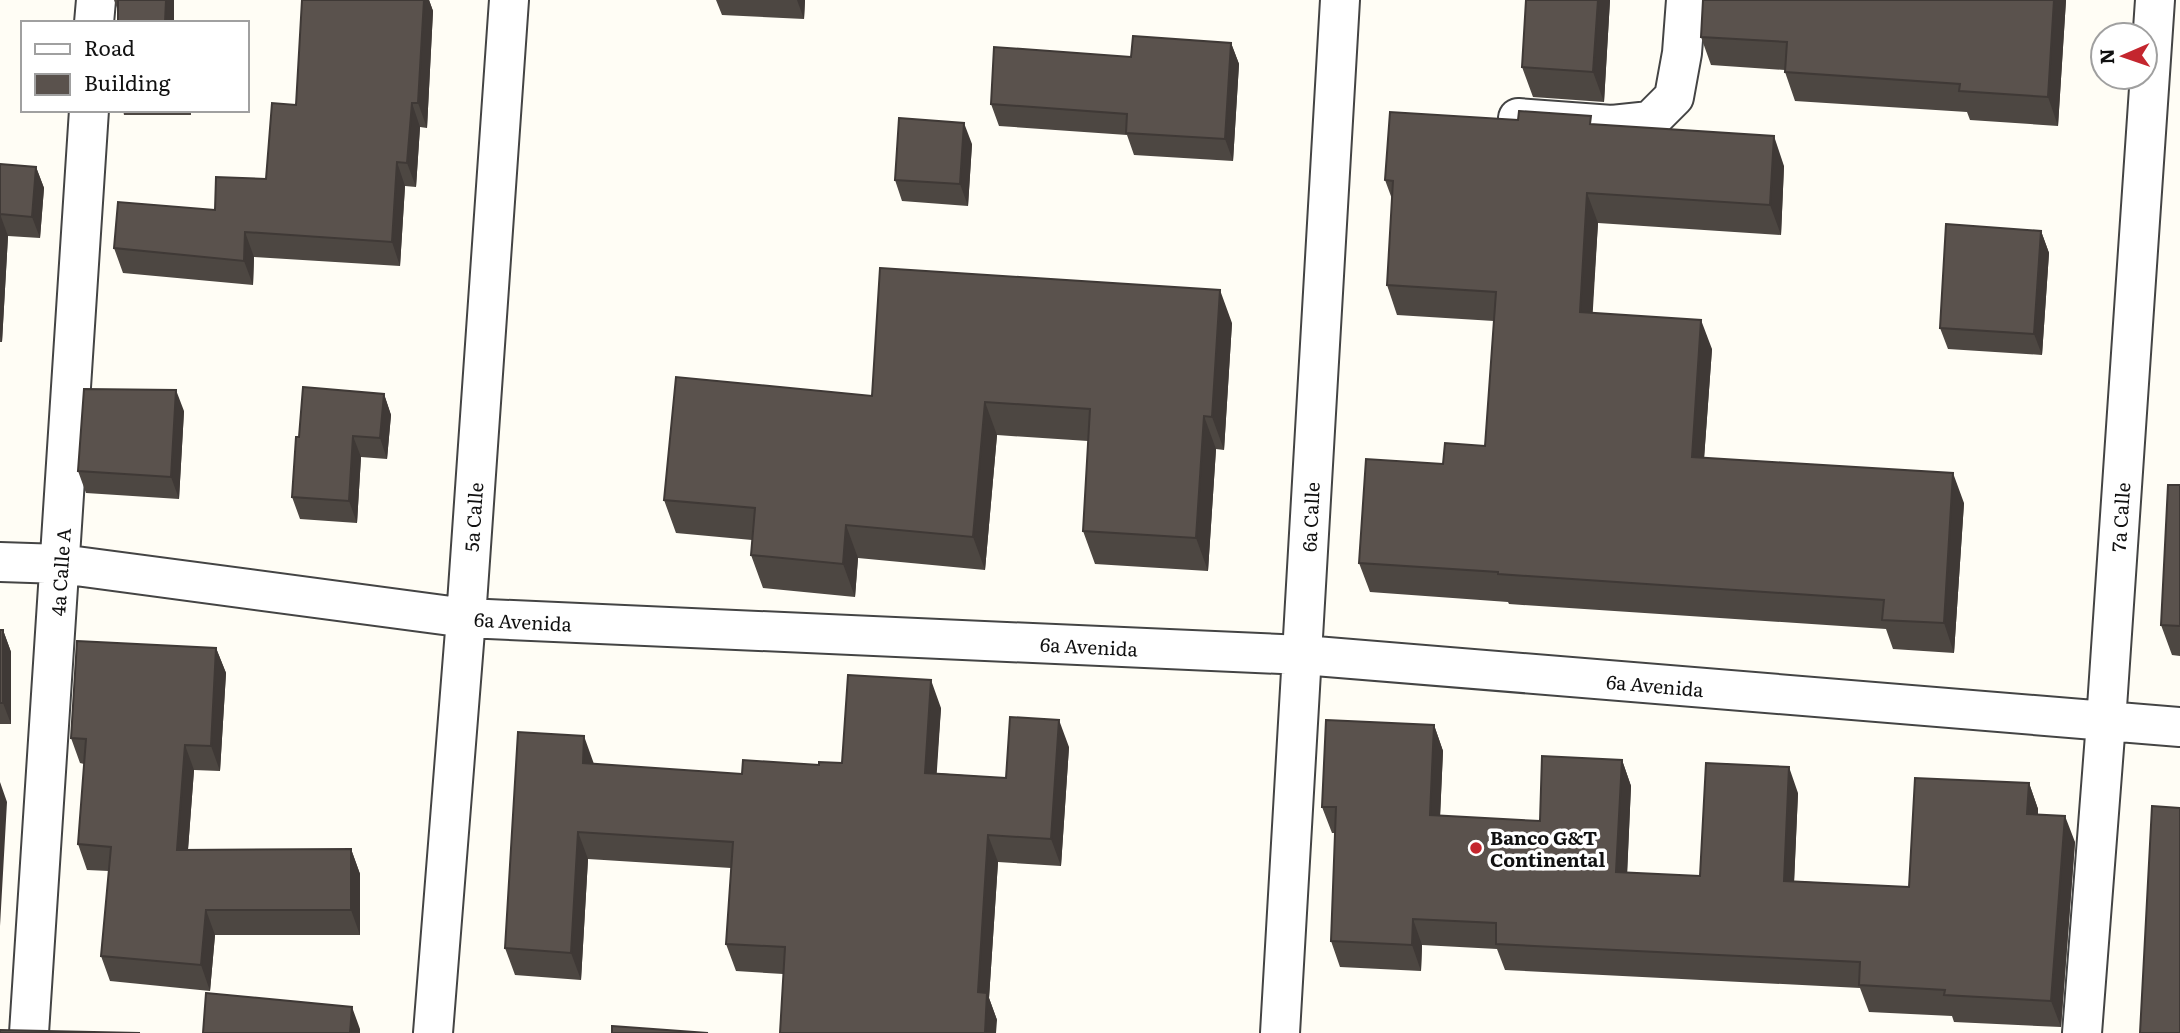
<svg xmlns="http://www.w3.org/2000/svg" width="2180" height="1033" font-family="Literata,serif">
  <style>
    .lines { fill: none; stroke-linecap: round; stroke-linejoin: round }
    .minor-casing { stroke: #444; stroke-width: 42 }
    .minor { stroke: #fff; stroke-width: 38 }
    .wall { fill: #4d4742 }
    .shaded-wall { fill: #3f3936 }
    .building { fill: #5a524d; stroke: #3f3936; stroke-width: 2 }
    .poi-dot { fill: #c4262e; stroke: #fff; stroke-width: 2.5 }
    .labels { text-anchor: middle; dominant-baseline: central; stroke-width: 7; stroke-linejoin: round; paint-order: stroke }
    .street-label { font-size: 19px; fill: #111; stroke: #fff }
    .poi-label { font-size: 19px; font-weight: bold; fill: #111; stroke: #fff; text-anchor: start }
  </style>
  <rect width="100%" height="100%" fill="#fffdf5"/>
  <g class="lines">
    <defs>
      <path id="minor" d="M94 23 96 0
        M1518 118 1612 125 1650 121 1674 97 1682 53 1686 0
        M0 562 61 564 466 618 1303 655 2180 727
        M29 1033 89 110
        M433 1033 466 618 509 0
        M1280 1033 1340 0
        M2082 1033 2106 722 2155 0"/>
    </defs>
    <!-- minor casing -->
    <use href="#minor" class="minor-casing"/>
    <!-- minor -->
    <use href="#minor" class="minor"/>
  </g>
  <!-- wall -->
  <path class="wall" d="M114 0H174V23L117 8Z
    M302 0H429L433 11 427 128 420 127 416 187 405 186 400 266 254 257 253 285 123 273 114 248 215 210 266 179 296 105Z
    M716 0H805L804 19 722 15Z
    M1526 0H1610L1604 102 1533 97 1522 67Z
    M1703 0H2066L2058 126 1970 120 1967 112 1795 101 1785 72V70L1711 65 1701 37Z
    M1231 43 1239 64 1233 161 1134 155 1127 135 999 126 991 104 1131 57Z
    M123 110H191V115H124Z
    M1594 125 1784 166 1781 235 1598 223 1592 313 1712 349 1704 458 1964 503 1954 653 1893 649 1886 629 1509 604 1508 602 1370 592 1359 563 1443 464 1485 446 1494 321 1397 315 1387 285 1392 199 1385 180Z
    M972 144 968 206 902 201 895 180Z
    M0 164 36 167 44 188 40 238 8 236 2 342H0Z
    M2041 231 2049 253 2042 355 1948 349 1940 328Z
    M1232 323 1224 450 1216 449 1208 571 1095 564 1083 531 1088 441 997 435 985 570 858 558 855 597 763 588 751 555 752 540 676 533 664 500 872 396Z
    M384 394 391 415 387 459 361 457 357 523 300 519 292 497 299 437Z
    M184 411 179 499 86 493 78 471Z
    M2180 485V656L2172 655 2161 625Z
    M0 630H3L11 652V724H0Z
    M216 648 226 673 220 771 194 770 188 850 351 849 360 874V935H215L210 991 110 981 101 956 109 871 87 870 78 844 84 764 80 763 71 738Z
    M941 708 936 773 1006 778 1069 747 1061 866 998 862 989 998 997 1020 783 974 736 971 726 944 731 868 588 859 581 980 515 975 505 948 594 764 742 774 842 763Z
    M1434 725 1443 751 1440 816 1540 821 1622 760 1631 786 1627 873 1700 876 1798 793 1794 881 1909 887 2029 783 2038 809V815L2075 842 2061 1027 1954 1022 1952 1016 1869 1012 1860 988 1505 970 1497 949 1422 945 1421 971 1340 967 1331 941 1335 833H1332L1322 807Z"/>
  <!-- shaded-wall -->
  <path class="shaded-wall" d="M166 0H174V23H165Z
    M423 0H429L433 11 427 128 418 103Z
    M797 0H805L804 19Z
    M1598 0H1610L1604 102 1593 72Z
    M2054 0H2066L2058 126 2048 97Z
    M1231 43 1239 64 1233 161 1225 139Z
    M412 103 420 127 416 187 407 163Z
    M964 123 972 144 968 206 960 184Z
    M1774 136 1784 166 1781 235 1770 205Z
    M397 162 405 186 400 266 392 242Z
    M36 167 44 188 40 238 32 217Z
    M1587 193 1598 223 1591 342 1580 312Z
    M0 214 8 236 2 342 0 336Z
    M2041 231 2049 253 2042 355 2034 334Z
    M245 232 254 257 253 285 244 261Z
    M1220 290 1232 323 1224 450 1212 417Z
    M1701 320 1712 349 1702 487 1692 457Z
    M176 390 184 411 179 499 171 477Z
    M384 394 391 415 387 459 380 438Z
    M985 402 997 435 985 570 973 537Z
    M1204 416 1216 449 1208 571 1196 538Z
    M353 436 361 457 357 523 349 501Z
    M1953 473 1964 503 1954 653 1944 623Z
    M846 525 858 558 855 597 843 564Z
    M3 630 11 652V724L3 703Z
    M216 648 226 673 220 771 211 746Z
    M931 680 941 708 935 800 925 773Z
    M1059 720 1069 747 1061 866 1051 839Z
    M1434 725 1443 751 1439 841 1430 815Z
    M584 736 594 764 583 763Z
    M185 745 194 770 186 875 177 850Z
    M1622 760 1631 786 1626 899 1616 872Z
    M1789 767 1798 793 1793 907 1784 881Z
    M0 782 7 802 0 926Z
    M2029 783 2038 809 2037 840 2027 814Z
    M2065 816 2075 842 2061 1027 2051 1001Z
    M578 832 588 859 581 980 571 953Z
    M988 835 998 862 989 998 997 1020 996 1033H985L978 992Z
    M351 849 360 874V935L351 910Z
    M206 910 215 935 210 991 201 965Z
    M1413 919 1422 945 1421 971 1412 945Z
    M352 1007 360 1029V1033H350Z"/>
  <!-- building -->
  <path class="building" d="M118 0H166L165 23H171H118Z
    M302 0H424L418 103H412L407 163 397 162 392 242 245 232 244 261 114 248 118 202 215 210 216 177 266 179 272 103 296 105Z
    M1526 0H1598L1593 72 1522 67Z
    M1703 0H2054L2048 97 1959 91 1960 84 1785 72 1787 42 1701 37Z
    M1133 36 1231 43 1225 139 1126 133 1127 114 991 104 994 47 1131 57Z
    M1519 111 1591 116 1590 124 1774 136 1770 205 1587 193 1580 312 1701 320 1692 457 1953 473 1944 623 1882 620 1884 600 1498 574V572L1359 563 1366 459 1443 464 1445 443 1485 446 1496 292 1387 285 1393 181 1385 180 1390 112 1518 120Z
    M899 118 964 123 960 184 895 180Z
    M0 164 36 167 32 217 0 214V216Z
    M1946 224 2041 231 2034 334 1940 328Z
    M880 268 1220 290 1212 417 1204 416 1196 538 1083 531 1090 409 985 402 973 537 846 525 843 564 751 555 755 508 664 500 676 377 872 396Z
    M303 387 384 394 380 438 353 436 349 501 292 497 296 437H299Z
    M84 389 176 390 171 477 78 471Z
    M2168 485H2180V626L2161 625Z
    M0 630H3V703H0Z
    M77 641 216 648 211 746 185 745 177 850 351 849V910H206L201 965 101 956 111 847 78 844 86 739 71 738Z
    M848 675 931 680 925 773 1006 778 1010 717 1059 720 1051 839 988 835 978 992 987 993 985 1033H780L785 947 726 944 733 842 578 832 571 953 505 948 518 732 584 736 583 763 742 774 743 760 819 765V762L842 763Z
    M1326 720 1434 725 1430 815 1540 821 1542 756 1622 760 1616 872 1700 876 1706 763 1789 767 1784 881 1909 887 1915 778 2029 783 2027 814 2065 816 2051 1001 1944 995 1945 990 1859 985 1860 962 1496 944V923L1413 919 1412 945 1331 941 1336 807H1322Z
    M2152 806 2180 808V1033H2140Z
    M206 993 352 1007 350 1033H203Z
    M612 1026 708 1033H612Z
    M0 1030 140 1033H0Z"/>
  <!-- markers -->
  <circle class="poi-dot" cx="1476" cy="848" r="7"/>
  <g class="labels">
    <!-- street labels -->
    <g class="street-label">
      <text transform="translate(473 517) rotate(-86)">5a Calle</text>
      <text transform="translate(1310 517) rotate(-87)">6a Calle</text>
      <text transform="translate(2120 517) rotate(-86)">7a Calle</text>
      <text transform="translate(60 572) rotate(-86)">4a Calle A</text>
      <text transform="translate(523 621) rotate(3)">6a Avenida</text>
      <text transform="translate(1089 646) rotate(3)">6a Avenida</text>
      <text transform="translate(1655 685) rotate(5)">6a Avenida</text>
    </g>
    <!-- poi labels -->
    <g class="poi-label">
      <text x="1490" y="837">Banco G&amp;T<tspan x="1490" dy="22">Continental</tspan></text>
    </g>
  </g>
  <!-- legend -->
  <rect x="21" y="21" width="228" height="91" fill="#ffffff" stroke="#a0a0a0" stroke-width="2"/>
  <rect x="35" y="44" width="35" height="10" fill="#ffffff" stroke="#a0a0a0" stroke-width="2"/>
  <text x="84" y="56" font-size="21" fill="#111111">Road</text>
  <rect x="35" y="74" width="35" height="21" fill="#5a524d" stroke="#a0a0a0" stroke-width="2"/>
  <text x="84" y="91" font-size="21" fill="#111111">Building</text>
  <!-- north arrow -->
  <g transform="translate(2124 56) rotate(268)"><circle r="33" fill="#ffffff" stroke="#a0a0a0" stroke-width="2"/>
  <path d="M0-5L12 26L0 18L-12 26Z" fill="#c4262e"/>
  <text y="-10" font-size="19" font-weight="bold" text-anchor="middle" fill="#111111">N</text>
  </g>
</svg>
